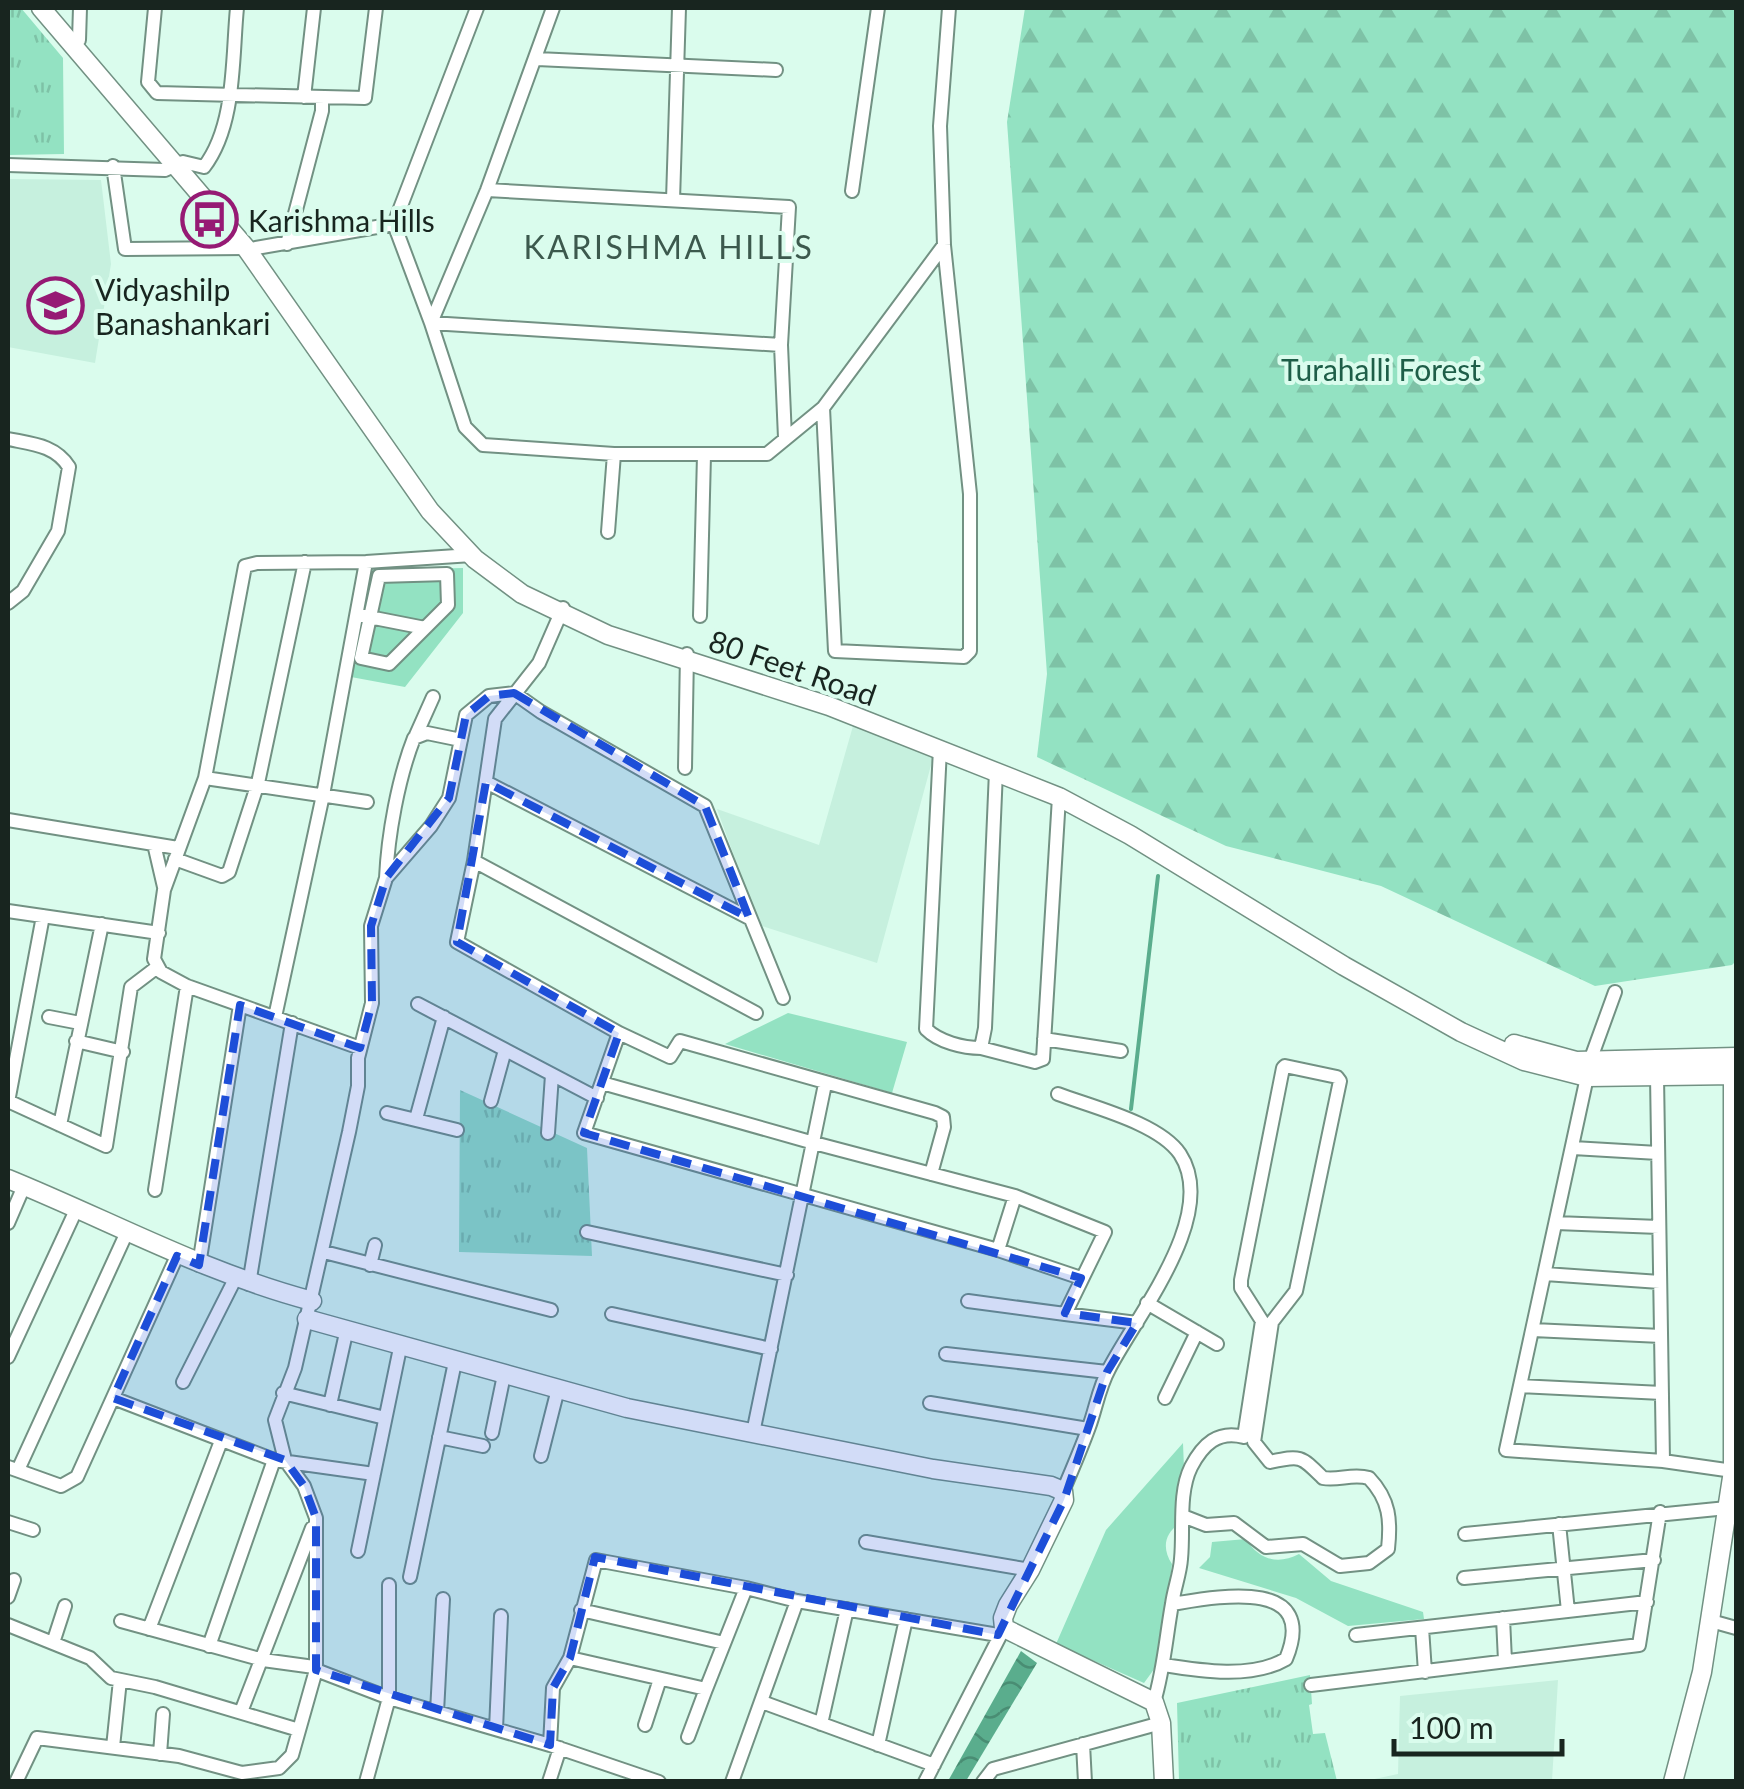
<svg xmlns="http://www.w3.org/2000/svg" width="1744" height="1789" font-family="Lato,sans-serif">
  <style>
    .built { fill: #c6f0de }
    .grass { fill: url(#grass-tufts) }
    .forest { fill: url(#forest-firs) }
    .green { fill: #93e2c2 }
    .water { fill: url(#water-waves) }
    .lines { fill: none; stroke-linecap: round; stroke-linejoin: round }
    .stream { stroke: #5aad8d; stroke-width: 4 }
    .street-casing { stroke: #729183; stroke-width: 16 }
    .secondary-casing { stroke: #729183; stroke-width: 21 }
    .street { stroke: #fff; stroke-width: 12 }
    .secondary { stroke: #fff; stroke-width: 18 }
    .marked { fill: #1d4ed8; fill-opacity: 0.2; stroke: #1d4ed8; stroke-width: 8; stroke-dasharray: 20 12; stroke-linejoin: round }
    .labels { text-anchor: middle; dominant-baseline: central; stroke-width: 8; stroke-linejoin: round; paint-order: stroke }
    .poi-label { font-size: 30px; fill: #18251f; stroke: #dafced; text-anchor: start }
    .park-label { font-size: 30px; fill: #1e5e48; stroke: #dafced }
    .street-label { font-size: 30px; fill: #18251f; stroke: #dafced }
    .neighbourhood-label { font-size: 32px; letter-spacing: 2.5px; fill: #3c594d; stroke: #dafced }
  </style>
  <defs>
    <pattern id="grass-tufts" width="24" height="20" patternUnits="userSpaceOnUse" patternTransform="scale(2.5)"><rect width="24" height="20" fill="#93e2c2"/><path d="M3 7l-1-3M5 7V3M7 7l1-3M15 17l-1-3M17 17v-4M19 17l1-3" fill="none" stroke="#7ec2a6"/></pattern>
    <pattern id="forest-firs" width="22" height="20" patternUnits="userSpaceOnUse" patternTransform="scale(2.5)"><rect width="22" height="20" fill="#93e2c2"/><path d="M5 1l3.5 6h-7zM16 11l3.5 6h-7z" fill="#7ec2a6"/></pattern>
    <pattern id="water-waves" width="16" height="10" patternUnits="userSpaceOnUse" patternTransform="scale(2.5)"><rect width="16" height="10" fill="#5aad8d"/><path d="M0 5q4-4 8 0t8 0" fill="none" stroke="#498d73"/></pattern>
  </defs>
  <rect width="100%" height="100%" fill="#dafced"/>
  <!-- built -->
  <path class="built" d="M8 179 101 180 111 264 95 363 8 347Z
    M853 726 933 758 877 963 759 925 717 809 819 845Z
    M1558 1680 1552 1781H1365L1398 1774 1400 1696Z"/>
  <!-- grass -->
  <path class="grass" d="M8 8H21L63 58 64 154 8 155Z
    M460 1090 587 1148 592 1256 459 1252Z
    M1310 1675 1312 1704 1309 1705 1313 1734 1325 1733 1337 1781H1179L1177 1703Z"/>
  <!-- forest -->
  <path class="forest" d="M1025 8H1736V961L1732 965 1595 986 1381 886 1226 846 1037 757 1047 674 1007 122Z"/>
  <!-- green -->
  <path class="green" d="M463 568V613L405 687 351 677 369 570Z
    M788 1013 907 1042 892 1093 725 1044Z
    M1183 1443 1186 1520C1166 1529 1160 1546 1172 1564L1160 1661 1144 1683 1056 1644 1106 1530Z
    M1246 1539C1259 1560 1278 1565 1299 1554L1331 1581 1423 1612 1424 1619 1348 1626 1296 1598 1199 1568 1210 1557 1212 1542Z"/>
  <!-- water -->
  <path class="water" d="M1021 1651 1037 1663 966 1781H948Z"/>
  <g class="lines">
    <!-- stream -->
    <path class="stream" d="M1131 1109 1158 876"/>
    <defs>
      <path id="street" d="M155 8 148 82 157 93 365 98 376 8
        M553 8 487 190 431 323 465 427 483 445 614 454H767L823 408 944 245
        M79 40 80 8
        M537 59 776 70
        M304 97 314 8
        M8 165 165 170 183 162 204 167C236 125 232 58 237 8
        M113 166 125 249 246 248
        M487 190 789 207 781 345 785 438
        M852 191 878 8
        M673 200 679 8
        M394 224 477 8
        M287 244 322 111V97
        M256 248 394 224 431 323 781 345
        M823 408 835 651 964 657 970 651V494L944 245 940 126 949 8
        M8 439C32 444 55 445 69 467L58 531 23 591 8 603
        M608 532 614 454
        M447 574 448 605 389 664 361 658 379 576Z
        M563 608 539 663 495 719 474 861 457 942 619 1033 584 1133 998 1250 1081 1278
        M364 616 425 628
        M700 616 704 455
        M416 735 433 697
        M940 749 926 1029C939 1042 963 1048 981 1048L985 1028 996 771
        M685 768 687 654
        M205 778 367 802
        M486 782 749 918
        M8 820 178 848
        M154 844 164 887
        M175 859 222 876 229 872 258 783 305 562
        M474 861 756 1013
        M386 878C388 835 398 779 414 738L427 733 461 740
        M8 911 159 933
        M418 1004 597 1098
        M49 1017 80 1023
        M275 1017 323 795 366 562
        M619 1033 670 1057 680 1041 935 1113 943 1117 944 1127 931 1174
        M1044 1039 1121 1051
        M76 1041 123 1052
        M360 1048 187 986 161 972 154 959 164 890 205 778 245 566 257 563 366 562 472 555
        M981 1048 1035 1062 1043 1059 1059 797
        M1590 1061 1615 992
        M1657 1076 1663 1461
        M1587 1077 1506 1450 1663 1461 1733 1471
        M602 1083 814 1143 1015 1196 1105 1232 1065 1314 1137 1323
        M1058 1094C1092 1107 1159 1123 1180 1154 1220 1215 1136 1316 1109 1369 1099 1387 1096 1408 1089 1427 1081 1449 1072 1470 1063 1491
        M8 1101 106 1146 131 987 156 968
        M491 1101 505 1050
        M8 1102 43 916
        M387 1113 457 1130
        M416 1119 444 1017
        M60 1125 102 924
        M548 1133 552 1075
        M1573 1148 1658 1153
        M155 1190 187 986
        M8 1223 24 1186
        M1556 1223 1659 1227
        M587 1232 787 1275
        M998 1250 1015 1196
        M324 1252 551 1310
        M199 1265 240 1005
        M370 1265 375 1245
        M1545 1274 1660 1282
        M249 1284 292 1023
        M968 1301 1065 1314
        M1147 1303 1217 1344
        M612 1314 771 1349
        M1533 1330 1661 1336
        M946 1354 1107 1372
        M8 1357 76 1210
        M183 1382 235 1279
        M1521 1386 1662 1393
        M283 1393 385 1418
        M113 1398 274 1460 374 1474
        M1165 1398 1197 1332
        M930 1403 1088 1429
        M330 1405 346 1333
        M492 1433 504 1375
        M753 1433 825 1084
        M439 1437 483 1446
        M541 1456 558 1389
        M8 1467 61 1486 77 1477 177 1256
        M18 1470 127 1232
        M8 1522 33 1530
        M1559 1524 1568 1611
        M1465 1534 1727 1508
        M866 1542 1030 1570
        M358 1551 400 1348
        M410 1577 455 1362
        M1464 1578 1654 1560
        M8 1597 14 1580
        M581 1610 724 1643
        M1503 1618 1505 1661
        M121 1621 263 1660 314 1667
        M1711 1621 1736 1628
        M8 1625 90 1658 111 1678 155 1687 299 1730
        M1422 1628 1425 1672
        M149 1629 221 1441
        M1356 1635 1647 1602
        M53 1643 65 1606
        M209 1646 274 1460
        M570 1658 596 1560 746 1588
        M1164 1665C1201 1671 1252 1679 1286 1659 1320 1576 1215 1597 1172 1604
        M316 1670 389 1698 550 1745 659 1782
        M1311 1685 1639 1645 1660 1512
        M762 1702 934 1765
        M1154 1702C1164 1669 1166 1637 1172 1604 1174 1589 1180 1574 1181 1559 1184 1531 1178 1493 1191 1467 1203 1444 1218 1430 1244 1437L1262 1321 1241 1288V1280L1283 1068 1285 1066 1337 1077 1340 1081 1296 1291 1272 1322 1254 1442 1270 1462C1301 1455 1301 1456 1323 1478 1339 1481 1352 1473 1369 1478 1390 1500 1391 1521 1388 1549L1369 1563 1340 1566 1303 1544 1266 1547 1234 1523 1206 1525 1183 1516
        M241 1712 312 1528
        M437 1712 443 1599
        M821 1724 847 1609
        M645 1725 660 1679
        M496 1729 501 1616
        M688 1737 706 1689
        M1083 1744 1085 1782
        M550 1745 553 1688 570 1658 706 1689 746 1588 797 1601 998 1635
        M878 1745 906 1619
        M113 1747 120 1680
        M160 1754 163 1714
        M16 1782 37 1738 179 1756 242 1773 279 1768 292 1755 316 1670V1518L304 1486 285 1460 275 1420 295 1368 349 1132 358 1086V1058L372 1003 371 926 386 878 431 826 449 798 466 715 489 696 514 693 541 712 705 806 783 998
        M366 1782 389 1698V1585
        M549 1782 560 1748
        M732 1782 797 1601
        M925 1782 1003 1630
        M983 1782 993 1769 1161 1723"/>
      <path id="secondary" d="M41 8 246 248 430 511 475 559 522 594 608 635 829 706 1059 797 1130 835 1344 966 1461 1032 1524 1061 1587 1077 1736 1075
        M1514 1044 1576 1061 1736 1057
        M8 1179C111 1221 203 1272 312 1301
        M307 1319 627 1408 933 1469 1051 1486 1063 1491 1064 1500 1030 1570 1008 1605 1003 1618 1004 1628 1154 1702 1161 1723 1164 1782
        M1673 1782 1702 1672 1733 1471V1063"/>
    </defs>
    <!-- street casing -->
    <use href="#street" class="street-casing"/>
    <!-- secondary casing -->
    <use href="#secondary" class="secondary-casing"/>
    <!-- street -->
    <use href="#street" class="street"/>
    <!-- secondary -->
    <use href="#secondary" class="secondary"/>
  </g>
  <!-- marked area -->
  <path class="marked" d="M514 693 705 806 749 918 486 782 457 942 619 1033 584 1133 1081 1278 1065 1313 1137 1323 1107 1372 1064 1500 998 1635 595 1557 570 1658 553 1688 550 1745 316 1670V1518L304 1486 285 1460 113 1398 177 1256 199 1265 240 1005 360 1048 372 1003 371 926 386 878 449 798 466 715 489 696Z"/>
  <!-- icons -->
  <defs>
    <symbol id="bus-ring" viewBox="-11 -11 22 22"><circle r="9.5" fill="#dafced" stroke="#961a74" stroke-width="1.5"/><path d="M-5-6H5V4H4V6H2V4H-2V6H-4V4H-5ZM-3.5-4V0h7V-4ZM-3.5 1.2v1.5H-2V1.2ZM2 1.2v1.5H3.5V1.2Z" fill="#961a74"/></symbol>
    <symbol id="school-ring" viewBox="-11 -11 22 22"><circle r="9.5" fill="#dafced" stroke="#961a74" stroke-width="1.5"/><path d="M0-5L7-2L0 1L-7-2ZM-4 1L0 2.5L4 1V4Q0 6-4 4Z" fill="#961a74"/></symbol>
  </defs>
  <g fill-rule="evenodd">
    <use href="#bus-ring" x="178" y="188" width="63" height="63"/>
    <use href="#school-ring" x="24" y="274" width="63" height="63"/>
  </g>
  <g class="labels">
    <!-- poi labels -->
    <g class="poi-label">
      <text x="248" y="220">Karishma Hills</text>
      <text x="95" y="289">Vidyashilp<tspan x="95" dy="34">Banashankari</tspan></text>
    </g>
    <!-- park labels -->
    <g class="park-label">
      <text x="1381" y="369">Turahalli Forest</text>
    </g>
    <!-- street labels -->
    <g class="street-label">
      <text transform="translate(793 667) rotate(19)">80 Feet Road</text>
    </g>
    <!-- neighbourhood labels -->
    <g class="neighbourhood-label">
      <text x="669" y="246">KARISHMA HILLS</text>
    </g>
  </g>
  <!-- border -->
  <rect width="1744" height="1789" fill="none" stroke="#18251f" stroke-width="20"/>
  <!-- scale -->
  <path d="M1394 1739v15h168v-15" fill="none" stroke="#18251f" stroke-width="5"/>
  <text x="1409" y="1739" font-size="30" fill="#18251f" stroke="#dafced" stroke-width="8" paint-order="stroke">100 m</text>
</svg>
